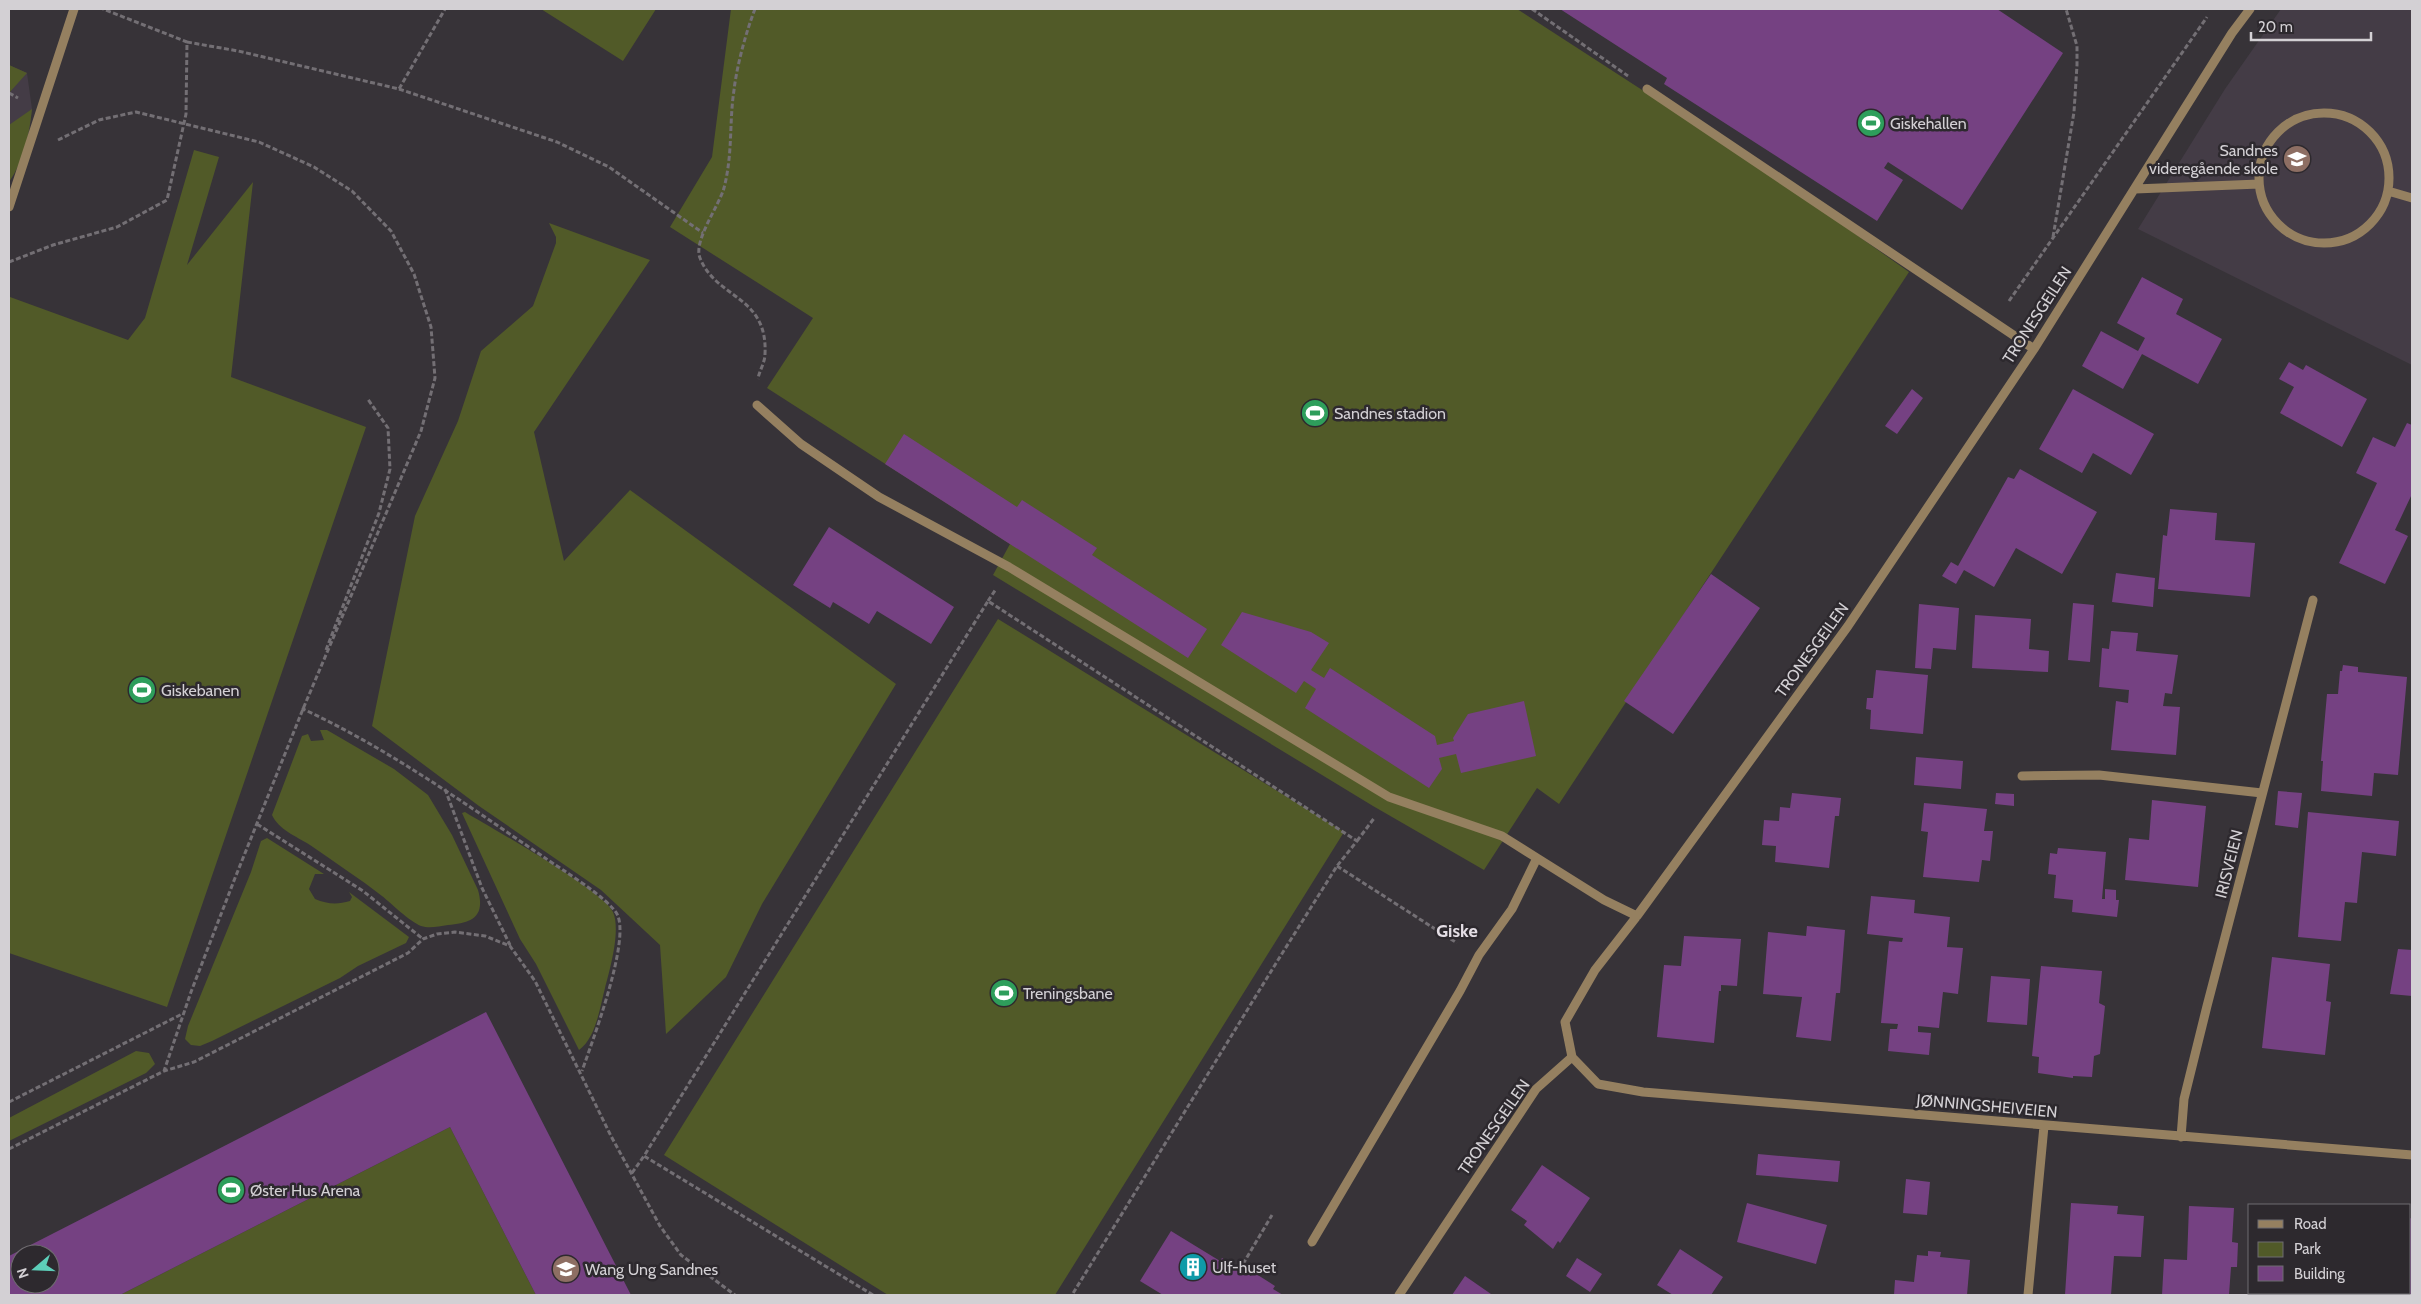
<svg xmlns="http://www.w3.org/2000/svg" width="2421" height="1304" font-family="Cabin,sans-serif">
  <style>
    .built { fill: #443c46 }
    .green { fill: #515a28 }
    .building { fill: #754182; fill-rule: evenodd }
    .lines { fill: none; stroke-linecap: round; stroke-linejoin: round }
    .path { stroke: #736f74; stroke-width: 3; stroke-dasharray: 5 2.5; stroke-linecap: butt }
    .minor { stroke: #958060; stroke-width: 9 }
    .labels { text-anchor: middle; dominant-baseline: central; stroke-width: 5; stroke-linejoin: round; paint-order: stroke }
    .poi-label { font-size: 16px; fill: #d3d0d4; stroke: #2d292e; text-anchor: start }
    .street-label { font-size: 16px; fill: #d3d0d4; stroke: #2d292e }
    .neighbourhood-label { font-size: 18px; font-weight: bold; fill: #e3dde4; stroke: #2d292e }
  </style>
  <rect width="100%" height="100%" fill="#373338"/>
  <!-- built -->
  <path class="built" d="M2281 9H2412V365L2138 229 2225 89Z
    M9 65 27 73 32 109 29 134 9 182Z"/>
  <!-- green -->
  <path class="green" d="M541 9H656L623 61Z
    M731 9H1517L1758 165 1909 272 1559 804 1537 788 1484 870 1373 806 993 575 1010 544 767 388 813 318 670 227 712 157Z
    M9 65 27 73 9 93Z
    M32 109C29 136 24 160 9 182V125Z
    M194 150 219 157 187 265 253 182 231 377 366 427 167 1007 9 953V301L10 297 128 340 145 318Z
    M549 223 650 260 534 432 564 561 630 490 896 684 762 904 726 977 666 1034 660 945 601 890 479 806 372 726 415 516 458 421 481 351 533 306 556 243V237Z
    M998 619 1344 832 1055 1295H888L664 1155Z
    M320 730H327L394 769 428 795 452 835 478 890C486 918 470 923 448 925 439 926 430 929 421 926 409 921 392 904 382 896 359 878 334 862 310 845 296 836 279 830 272 815L302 736 308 734 311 741 324 740Z
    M465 812C491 828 603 890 613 912 621 930 610 969 605 988 600 1007 596 1038 579 1050L536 964 520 939 462 813Z
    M267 838 324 874H315L309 889 315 899C327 904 337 905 350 901L352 897 349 892 409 937 406 943 358 966 340 978 212 1041 200 1046 191 1045 185 1039 188 1026 251 872 261 841Z
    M136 1051 149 1053 155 1064 146 1073 9 1141V1118Z
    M450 1127 536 1295H120Z"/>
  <!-- building -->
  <path class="building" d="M1560 9H1997L2063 53 1962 210 1888 162 1884 168 1903 180 1877 221 1664 84 1667 78Z
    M2142 277 2183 299 2176 314 2222 339 2198 384 2142 354 2123 389 2082 366 2101 331 2138 351 2145 338 2117 323Z
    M2289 362 2303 370 2306 365 2367 399 2342 447 2280 413 2294 387 2279 379Z
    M1912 389 1923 398 1897 434 1885 426Z
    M2073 389 2154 434 2131 475 2093 453 2082 473 2039 449Z
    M2407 423 2412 425V494L2395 530 2408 536 2385 584 2339 563 2377 483 2356 473 2373 437 2395 447Z
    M904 434 1017 507 1022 500 1097 548 1092 555 1207 629 1188 658 885 464Z
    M2020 469 2097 512 2062 574 2016 548 1994 587 1964 570 1956 584 1942 576 1951 562 1958 566 2008 477 2014 479Z
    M2170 509 2217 513 2215 540 2255 543 2250 597 2158 589 2163 535 2167 536Z
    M829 527 954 607 931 644 877 611 869 624 833 602 830 608 793 585Z
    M2116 573 2155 578 2153 607 2112 602Z
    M1711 574 1760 608 1673 734 1624 701Z
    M2073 603 2094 605 2090 662 2068 660Z
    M1919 604 1959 608 1956 650 1933 648 1931 669 1915 668Z
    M1242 612 1311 632 1329 643 1311 670 1324 678 1330 668 1435 736 1437 745 1454 741 1453 738 1468 714 1524 701 1536 756 1461 773 1456 754 1439 758 1442 769 1429 788 1305 708 1316 689 1304 681 1296 693 1221 645Z
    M1975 615 2031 619 2029 649 2049 651 2048 672 1972 668Z
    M2111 631 2138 633 2136 651 2178 655 2172 694 2165 693 2163 706 2180 707 2176 755 2111 750 2116 701 2128 703 2129 690 2099 687 2102 648 2109 649Z
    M2343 665 2358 667V672L2407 677 2398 775 2374 773 2372 796 2321 791 2323 761H2321L2327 694H2338L2340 671H2342Z
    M1876 670 1928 675 1923 734 1870 729 1871 710 1866 709 1867 698H1873Z
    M1916 757 1963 761 1961 789 1914 785Z
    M2278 791 2302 793 2298 828 2275 825Z
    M1792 793 1841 798 1839 816H1835L1829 868 1775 862 1776 846 1762 845 1764 820 1779 821 1780 807 1790 808Z
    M1996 793 2014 794V806L1995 804Z
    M2152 800 2206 806 2198 887 2125 880 2129 838 2149 840Z
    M1924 803 1987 809 1984 831H1993L1990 861 1982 860 1979 882 1923 877 1928 832 1921 831Z
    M2308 812 2399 821 2396 856 2362 852 2357 903 2345 902 2341 941 2298 937Z
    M2058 848 2106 852 2102 899H2105V889L2116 890V900H2119L2117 917 2072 912 2073 900 2054 898 2056 875 2048 874 2050 853 2057 854Z
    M1871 896 1915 900 1914 913 1950 917 1947 947 1963 948 1958 994 1943 992 1939 1028 1918 1026V1032L1931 1033 1929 1055 1888 1051 1890 1029H1897L1898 1024 1881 1023 1889 941 1902 942 1903 938 1867 934Z
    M1807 926 1845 930 1840 993H1836L1831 1041 1796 1037 1802 997 1763 994 1768 932 1806 936Z
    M1684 936 1741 939 1737 986 1721 985V991H1719L1714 1043 1657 1037 1664 965 1681 966Z
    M2398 949 2412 950V996L2390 994Z
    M2272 957 2330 964 2326 1001 2331 1002 2325 1055 2262 1048Z
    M2041 966 2102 971 2099 1003 2105 1006 2100 1054 2094 1056 2092 1077 2073 1076V1078L2038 1073 2039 1057 2032 1056Z
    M1991 976 2030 979 2027 1025 1987 1022Z
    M486 1012 631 1295H536L450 1127 120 1295H9V1256ZM20 1254H50V1284H20Z
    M1758 1154 1840 1161 1838 1182 1756 1175Z
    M1542 1165 1590 1198 1560 1243 1558 1241 1553 1249 1524 1225 1527 1221 1511 1210Z
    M1906 1179 1930 1182 1927 1215 1903 1213Z
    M1747 1203 1827 1225 1816 1264 1737 1242Z
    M2071 1203 2118 1206 2117 1214 2144 1216 2141 1257 2114 1256 2111 1295H2065Z
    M2189 1206 2234 1208 2232 1242 2238 1243 2237 1267H2231L2229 1295H2162L2164 1259 2187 1260Z
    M2410 1218 2412 1219V1295H2378V1293H2410Z
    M1171 1231 1220 1261 1222 1258 1251 1276 1253 1272 1275 1286 1273 1289 1283 1295H1163L1140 1281Z
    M1680 1249 1723 1277 1711 1295H1673L1657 1285Z
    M1928 1251 1941 1252 1940 1257 1970 1260 1967 1295H1894L1895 1280 1914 1282 1917 1255 1928 1256Z
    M1577 1258 1602 1274 1590 1292 1566 1276Z
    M1465 1276 1491 1294 1490 1295H1452Z
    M2346 1293H2375V1295H2346Z"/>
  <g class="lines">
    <!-- path -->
    <path class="path" d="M755 9C746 32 737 65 734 90 729 123 733 153 724 188 719 206 693 241 700 258 716 299 768 295 765 354 765 363 759 371 758 379
      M1532 9 1628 76
      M187 42 238 51 399 89 445 9
      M399 89 557 142 609 167 703 233
      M9 93 18 98
      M58 140 99 120 136 112 259 142 314 167 352 191 391 231 414 274 431 327 435 378 421 431 303 709 235 878 191 992 164 1071
      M2053 237 2074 112 2077 65V46L2066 9
      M9 262 53 245 117 227 167 200 186 114 187 42 103 9
      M2009 301 2207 17
      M988 601 996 589
      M326 650 379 513 390 469 388 428 367 398
      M304 707 303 709C389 749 467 805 545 858 561 869 608 898 617 914 631 940 592 1042 582 1071
      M445 789 482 888 510 945
      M257 824 363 891 423 939
      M1357 841 1375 817
      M1337 866 1457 943
      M9 1102 184 1013
      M9 1149 164 1071 194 1062 408 953 423 939 437 934 455 932 485 936 510 946 535 981 611 1136 660 1226 681 1255 735 1295
      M632 1173 644 1156
      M1243 1264 1272 1215
      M873 1295 644 1156 988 601 1357 841 1337 866 1278 960 1072 1295"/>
    <!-- minor -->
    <path class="minor" d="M1647 89 2034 349
      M2259 178a65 65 0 1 1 130 0a65 65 0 1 1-130 0Z
      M2135 189 2259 184
      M2388 191 2412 198
      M9 207 74 9
      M757 405 801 444 879 497 1009 567 1389 797 1502 836 1537 858
      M2022 776 2099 775 2262 793
      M1572 1057 1565 1022 1595 970 1637 916 1848 626 2034 349 2232 33 2250 9
      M1572 1057 1598 1084 1643 1092 2412 1155
      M2181 1137 2184 1099 2207 1006 2313 600
      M1312 1242 1460 991 1479 955 1512 909 1537 858 1604 900 1637 916
      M1399 1295 1536 1089 1572 1057
      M2028 1295 2044 1126"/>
  </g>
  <!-- icons -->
  <defs>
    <symbol id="stadium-disc" viewBox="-11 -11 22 22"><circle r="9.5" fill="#2e9e5b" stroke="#2d292e"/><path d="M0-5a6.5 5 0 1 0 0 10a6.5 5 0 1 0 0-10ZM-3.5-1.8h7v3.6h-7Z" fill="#fff"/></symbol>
    <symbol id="school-disc" viewBox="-11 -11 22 22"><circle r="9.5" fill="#8d6e63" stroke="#2d292e"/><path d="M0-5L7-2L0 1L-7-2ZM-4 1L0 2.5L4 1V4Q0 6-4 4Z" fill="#fff"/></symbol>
    <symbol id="building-disc" viewBox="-11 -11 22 22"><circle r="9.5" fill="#0f9aa8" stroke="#2d292e"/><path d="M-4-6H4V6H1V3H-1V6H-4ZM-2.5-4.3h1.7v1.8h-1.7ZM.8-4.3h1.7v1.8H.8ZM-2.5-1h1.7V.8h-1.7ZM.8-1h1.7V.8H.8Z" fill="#fff"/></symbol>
  </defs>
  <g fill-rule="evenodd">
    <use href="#stadium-disc" x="1855" y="107" width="32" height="32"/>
    <use href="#school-disc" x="2281" y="143" width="32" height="32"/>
    <use href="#stadium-disc" x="1299" y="397" width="32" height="32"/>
    <use href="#stadium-disc" x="126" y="674" width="32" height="32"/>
    <use href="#stadium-disc" x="988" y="977" width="32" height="32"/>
    <use href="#stadium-disc" x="215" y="1174" width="32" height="32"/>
    <use href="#building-disc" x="1177" y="1251" width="32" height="32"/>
    <use href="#school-disc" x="550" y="1253" width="32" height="32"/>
  </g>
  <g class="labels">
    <!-- poi labels -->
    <g class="poi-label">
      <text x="1890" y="123">Giskehallen</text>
      <text x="2278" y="150" text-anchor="end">Sandnes<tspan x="2278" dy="18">videregående skole</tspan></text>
      <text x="1334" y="413">Sandnes stadion</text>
      <text x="161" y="690">Giskebanen</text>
      <text x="1023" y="993">Treningsbane</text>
      <text x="250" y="1190">Øster Hus Arena</text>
      <text x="1212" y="1267">Ulf-huset</text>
      <text x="585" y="1269">Wang Ung Sandnes</text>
    </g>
    <!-- street labels -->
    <g class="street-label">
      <text transform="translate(2037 315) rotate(-57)">TRONESGEILEN</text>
      <text transform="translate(1812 650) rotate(-54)">TRONESGEILEN</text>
      <text transform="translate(2229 864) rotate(-76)">IRISVEIEN</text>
      <text transform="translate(1987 1106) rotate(5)">JØNNINGSHEIVEIEN</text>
      <text transform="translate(1494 1127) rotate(-55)">TRONESGEILEN</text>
    </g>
    <!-- neighbourhood labels -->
    <g class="neighbourhood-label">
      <text x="1457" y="931">Giske</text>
    </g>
  </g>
  <!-- border -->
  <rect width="2421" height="1304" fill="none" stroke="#d3d0d4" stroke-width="20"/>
  <!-- legend -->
  <rect x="2248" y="1204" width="162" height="90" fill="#2d292e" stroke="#6f6c70"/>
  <rect x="2258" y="1220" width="25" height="8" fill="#958060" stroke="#6f6c70"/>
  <text x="2294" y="1229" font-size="15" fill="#d3d0d4">Road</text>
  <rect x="2258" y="1242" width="25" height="15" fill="#515a28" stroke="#6f6c70"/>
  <text x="2294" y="1254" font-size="15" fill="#d3d0d4">Park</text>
  <rect x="2258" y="1266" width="25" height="15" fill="#754182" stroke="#6f6c70"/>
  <text x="2294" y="1279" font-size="15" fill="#d3d0d4">Building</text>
  <!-- north arrow -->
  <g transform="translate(35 1269) rotate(251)"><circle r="24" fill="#2d292e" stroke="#6f6c70"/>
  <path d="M0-4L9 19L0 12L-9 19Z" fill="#5dceb9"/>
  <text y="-8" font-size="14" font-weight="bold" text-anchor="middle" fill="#d3d0d4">N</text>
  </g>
  <!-- scale -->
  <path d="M2251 32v8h120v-8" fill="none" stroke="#d3d0d4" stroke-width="2.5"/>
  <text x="2258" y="32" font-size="15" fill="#d3d0d4" stroke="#2d292e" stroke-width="4" paint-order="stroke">20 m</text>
</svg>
